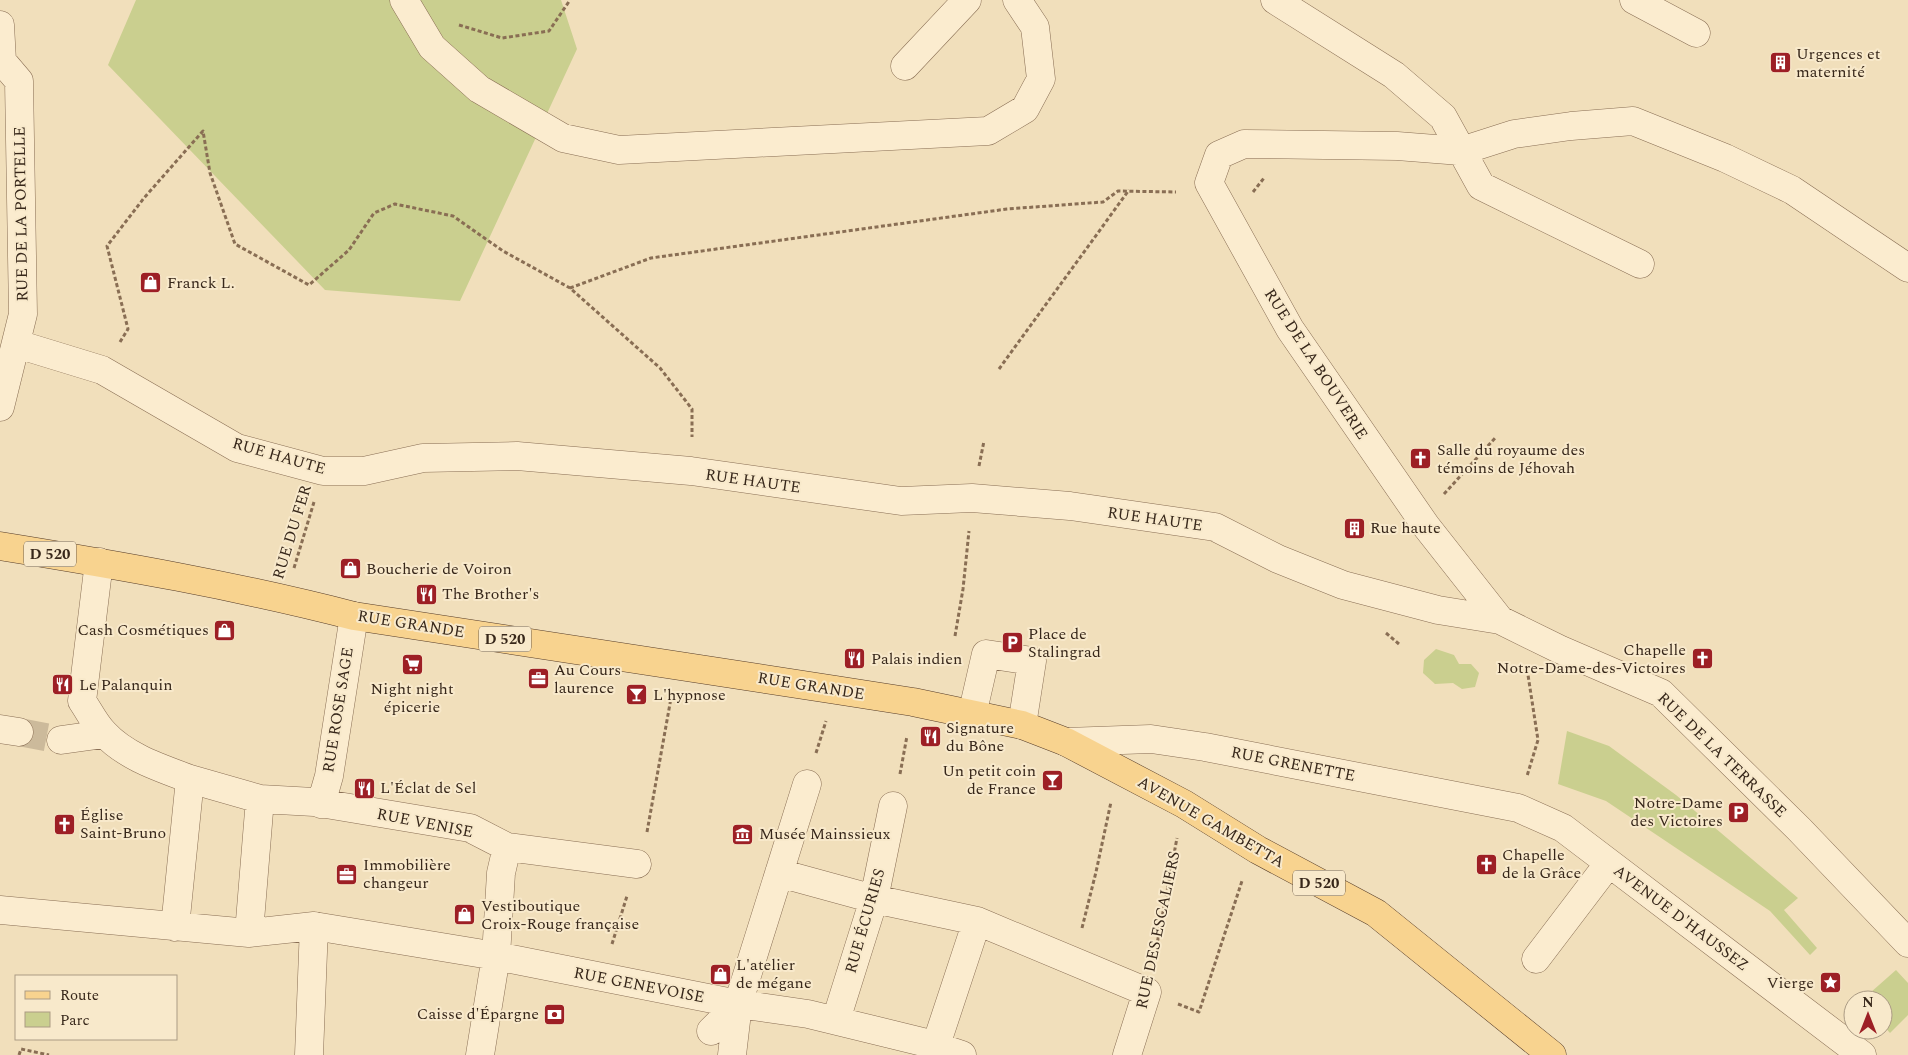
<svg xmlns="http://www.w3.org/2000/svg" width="1908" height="1055" font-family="Spectral,serif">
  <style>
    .green { fill: #cacf8f }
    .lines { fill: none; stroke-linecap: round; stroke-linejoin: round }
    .minor-tunnel { stroke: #ccba9b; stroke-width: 28; stroke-dasharray: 28 14; stroke-linecap: butt }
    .minor-casing { stroke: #896e54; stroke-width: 29 }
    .major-casing { stroke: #563c29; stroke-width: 29 }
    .path { stroke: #896e54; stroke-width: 3; stroke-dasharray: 4 2.5; stroke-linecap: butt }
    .minor { stroke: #fbeccf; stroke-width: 28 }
    .major { stroke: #f8d38f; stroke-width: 28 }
    .labels { text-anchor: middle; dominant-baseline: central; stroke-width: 4; stroke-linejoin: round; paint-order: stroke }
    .shield { fill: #f8e9cb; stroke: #71614f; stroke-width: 1 }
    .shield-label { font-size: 15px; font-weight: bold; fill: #37271a }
    .poi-label { font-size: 16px; fill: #37271a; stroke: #f8e9cb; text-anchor: start }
    .street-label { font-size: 16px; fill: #37271a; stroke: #f8e9cb }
  </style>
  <rect width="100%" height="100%" fill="#f1dfbb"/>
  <!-- green -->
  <path class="green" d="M136 0H561L577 49 460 301 325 290 108 65Z
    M1436 649 1454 655 1459 664H1471L1479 673 1475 687 1462 689 1453 683 1435 684 1423 673 1424 660Z
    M1567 731 1609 746 1676 795 1798 898 1784 910 1817 948 1810 955 1770 911 1606 801 1558 784Z
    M1896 970 1908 983V1015L1890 1033 1883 1025V1000H1862Z"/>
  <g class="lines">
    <!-- minor-tunnel -->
    <path class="minor-tunnel" d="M19 732 61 740"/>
    <defs>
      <path id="minor" d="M404 0 432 47 479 89 563 138 619 150 988 131 1025 109 1041 79 1035 27 1017 0
        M1275 0 1394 75 1443 117 1481 186 1640 264
        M1634 0 1696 33
        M0 25 2 61 19 81 23 314 0 407
        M905 66 967 0
        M17 344 102 370 237 448 323 471H364L423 458 517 456 691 471 901 501 972 498 1070 506 1215 527 1278 559 1343 585 1438 610 1500 620 1559 649 1661 693 1799 829 1908 943
        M99 562 82 701C89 711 95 724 104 733 126 757 161 768 190 779
        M1500 620 1426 526 1290 329 1209 183 1219 155 1244 144 1397 146 1461 151 1514 134 1571 126 1633 121 1725 158 1792 190 1908 268
        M972 715 986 654 1032 661 1022 725
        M0 729 19 732
        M61 740 104 734
        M1066 742 1151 739 1205 747 1518 808 1563 828 1862 1055
        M260 799 314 802 470 828 507 847 501 873 496 956 480 1055
        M321 804 329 776 354 616
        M507 847 637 864
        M779 873 874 899 977 921
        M0 910 249 933 314 926 496 956 738 1004 808 1014 923 1042 962 1055
        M175 927 190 779 260 799 249 933
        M1536 959 1609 863
        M836 1020 874 899 893 806
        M711 1031 738 1004
        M936 1045 977 921 1147 992 1127 1055
        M309 1055 314 926
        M732 1055 738 1004 807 784"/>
      <path id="major" d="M0 546C118 565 238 586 354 616L836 690 913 702 1022 725 1066 742 1184 804 1258 850 1376 913 1552 1055"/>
    </defs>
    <!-- minor casing -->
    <use href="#minor" class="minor-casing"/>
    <!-- major casing -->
    <use href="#major" class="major-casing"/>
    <!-- path -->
    <path class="path" d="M459 25 502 38 549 31 570 0
      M1253 192 1264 178
      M570 288 651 258 1007 209 1103 202 1118 191 1176 192
      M120 342 128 329 107 246 144 198 203 131 210 173 235 244 309 285 349 250 374 213 395 204 453 216 503 251 570 288 660 368 692 409V437
      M999 369 1129 190
      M979 466 984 441
      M1444 494 1496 437
      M294 568 314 502
      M1386 633 1399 644
      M955 636 963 589 969 531
      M1524 671 1528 675 1538 740 1527 776
      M816 753 826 721
      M900 774 907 736
      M647 832 671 698
      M1082 928 1096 872 1111 802
      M612 944 627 896
      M1154 960 1177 838
      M1178 1004 1199 1012 1242 881
      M19 1055 21 1049 49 1055"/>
    <!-- minor -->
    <use href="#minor" class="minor"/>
    <!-- major -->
    <use href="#major" class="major"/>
  </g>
  <!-- icons -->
  <defs>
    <symbol id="building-square" viewBox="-11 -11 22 22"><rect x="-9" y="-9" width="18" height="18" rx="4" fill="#9d1f25" stroke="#f8e9cb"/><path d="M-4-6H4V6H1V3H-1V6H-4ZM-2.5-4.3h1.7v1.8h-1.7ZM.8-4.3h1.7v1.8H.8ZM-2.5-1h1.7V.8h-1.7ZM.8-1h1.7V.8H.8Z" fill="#fff"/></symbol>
    <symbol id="shop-square" viewBox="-11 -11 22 22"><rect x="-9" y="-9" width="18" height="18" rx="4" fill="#9d1f25" stroke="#f8e9cb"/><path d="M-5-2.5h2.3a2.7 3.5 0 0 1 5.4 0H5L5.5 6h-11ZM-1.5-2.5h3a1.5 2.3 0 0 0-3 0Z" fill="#fff"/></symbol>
    <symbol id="church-square" viewBox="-11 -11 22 22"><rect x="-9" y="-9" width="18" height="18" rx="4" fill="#9d1f25" stroke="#f8e9cb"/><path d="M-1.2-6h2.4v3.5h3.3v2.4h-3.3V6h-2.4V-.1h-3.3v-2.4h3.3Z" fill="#fff"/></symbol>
    <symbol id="restaurant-square" viewBox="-11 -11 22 22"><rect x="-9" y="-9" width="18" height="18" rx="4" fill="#9d1f25" stroke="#f8e9cb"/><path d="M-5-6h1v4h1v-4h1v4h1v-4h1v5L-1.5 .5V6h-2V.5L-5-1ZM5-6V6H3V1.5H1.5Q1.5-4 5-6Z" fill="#fff"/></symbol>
    <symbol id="parking-square" viewBox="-11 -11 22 22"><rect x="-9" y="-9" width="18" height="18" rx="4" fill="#9d1f25" stroke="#f8e9cb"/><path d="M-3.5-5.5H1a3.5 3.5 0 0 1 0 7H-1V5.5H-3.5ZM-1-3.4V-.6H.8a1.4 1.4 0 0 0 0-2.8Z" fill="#fff"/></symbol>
    <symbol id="supermarket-square" viewBox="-11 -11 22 22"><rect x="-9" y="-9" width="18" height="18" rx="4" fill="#9d1f25" stroke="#f8e9cb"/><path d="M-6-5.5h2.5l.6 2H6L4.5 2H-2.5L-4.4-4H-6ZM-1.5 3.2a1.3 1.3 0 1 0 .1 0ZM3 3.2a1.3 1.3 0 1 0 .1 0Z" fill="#fff"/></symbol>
    <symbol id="office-square" viewBox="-11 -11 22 22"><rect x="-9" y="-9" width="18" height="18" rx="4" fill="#9d1f25" stroke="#f8e9cb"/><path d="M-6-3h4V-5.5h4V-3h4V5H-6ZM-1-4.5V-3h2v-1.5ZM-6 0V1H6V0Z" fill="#fff"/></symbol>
    <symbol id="bar-square" viewBox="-11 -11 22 22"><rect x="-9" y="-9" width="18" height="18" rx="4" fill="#9d1f25" stroke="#f8e9cb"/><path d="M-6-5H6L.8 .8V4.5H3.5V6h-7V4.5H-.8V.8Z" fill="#fff"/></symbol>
    <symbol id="museum-square" viewBox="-11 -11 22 22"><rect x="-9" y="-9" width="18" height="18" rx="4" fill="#9d1f25" stroke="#f8e9cb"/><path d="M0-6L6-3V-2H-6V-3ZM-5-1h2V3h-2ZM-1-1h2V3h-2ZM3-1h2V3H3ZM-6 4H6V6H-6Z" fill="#fff"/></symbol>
    <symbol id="sight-square" viewBox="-11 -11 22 22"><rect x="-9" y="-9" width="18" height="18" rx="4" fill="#9d1f25" stroke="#f8e9cb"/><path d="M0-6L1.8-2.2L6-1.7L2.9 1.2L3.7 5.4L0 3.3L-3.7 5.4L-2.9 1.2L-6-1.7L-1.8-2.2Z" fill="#fff"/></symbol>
    <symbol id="bank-square" viewBox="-11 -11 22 22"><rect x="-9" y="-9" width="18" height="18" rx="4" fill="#9d1f25" stroke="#f8e9cb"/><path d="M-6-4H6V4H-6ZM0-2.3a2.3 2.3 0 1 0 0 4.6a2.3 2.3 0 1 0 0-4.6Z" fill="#fff"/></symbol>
  </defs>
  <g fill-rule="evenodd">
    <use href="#building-square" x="1768" y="50" width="25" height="25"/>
    <use href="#shop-square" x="138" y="270" width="25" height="25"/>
    <use href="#church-square" x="1408" y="446" width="25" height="25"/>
    <use href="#building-square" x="1342" y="516" width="25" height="25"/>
    <use href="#shop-square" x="338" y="556" width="25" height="25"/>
    <use href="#restaurant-square" x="414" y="582" width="25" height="25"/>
    <use href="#shop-square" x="212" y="618" width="25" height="25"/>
    <use href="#parking-square" x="1000" y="630" width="25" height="25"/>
    <use href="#restaurant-square" x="842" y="646" width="25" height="25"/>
    <use href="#church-square" x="1690" y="646" width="25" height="25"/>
    <use href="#supermarket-square" x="400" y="652" width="25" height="25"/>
    <use href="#office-square" x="526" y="666" width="25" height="25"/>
    <use href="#restaurant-square" x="50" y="672" width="25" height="25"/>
    <use href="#bar-square" x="624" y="682" width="25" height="25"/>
    <use href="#restaurant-square" x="918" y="724" width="25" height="25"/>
    <use href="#bar-square" x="1040" y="768" width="25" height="25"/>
    <use href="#restaurant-square" x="352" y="776" width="25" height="25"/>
    <use href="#parking-square" x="1726" y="800" width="25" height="25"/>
    <use href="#church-square" x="52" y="812" width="25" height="25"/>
    <use href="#museum-square" x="730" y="822" width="25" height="25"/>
    <use href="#church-square" x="1474" y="852" width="25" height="25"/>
    <use href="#office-square" x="334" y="862" width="25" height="25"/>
    <use href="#shop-square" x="452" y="902" width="25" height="25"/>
    <use href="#shop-square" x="708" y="962" width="25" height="25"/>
    <use href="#sight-square" x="1818" y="970" width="25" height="25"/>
    <use href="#bank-square" x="542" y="1002" width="25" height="25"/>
  </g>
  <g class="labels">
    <!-- shield labels -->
    <g class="shield">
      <rect x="24" y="541.5" width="52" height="25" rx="4"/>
      <rect x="479" y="626.5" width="52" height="25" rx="4"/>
      <rect x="1293" y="870.5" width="52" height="25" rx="4"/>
    </g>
    <g class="shield-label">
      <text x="50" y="554">D 520</text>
      <text x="505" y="639">D 520</text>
      <text x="1319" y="883">D 520</text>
    </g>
    <!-- poi labels -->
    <g class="poi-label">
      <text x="1796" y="54">Urgences et<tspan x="1796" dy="18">maternité</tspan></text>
      <text x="167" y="283">Franck L.</text>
      <text x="1437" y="450">Salle du royaume des<tspan x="1437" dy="18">témoins de Jéhovah</tspan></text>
      <text x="1370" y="528">Rue haute</text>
      <text x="366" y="569">Boucherie de Voiron</text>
      <text x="442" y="594">The Brother's</text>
      <text x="209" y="630" text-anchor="end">Cash Cosmétiques</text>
      <text x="1028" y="634">Place de<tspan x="1028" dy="18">Stalingrad</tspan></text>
      <text x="1686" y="650" text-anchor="end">Chapelle<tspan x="1686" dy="18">Notre-Dame-des-Victoires</tspan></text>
      <text x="871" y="659">Palais indien</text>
      <text x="554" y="670">Au Cours<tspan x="554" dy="18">laurence</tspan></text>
      <text x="79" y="685">Le Palanquin</text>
      <text x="412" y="689" text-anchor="middle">Night night<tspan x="412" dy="18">épicerie</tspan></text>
      <text x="653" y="695">L'hypnose</text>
      <text x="946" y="728">Signature<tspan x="946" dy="18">du Bône</tspan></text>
      <text x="1036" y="771" text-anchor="end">Un petit coin<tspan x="1036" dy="18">de France</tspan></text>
      <text x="380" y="788">L'Éclat de Sel</text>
      <text x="1723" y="803" text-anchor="end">Notre-Dame<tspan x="1723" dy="18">des Victoires</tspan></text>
      <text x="80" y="815">Église<tspan x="80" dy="18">Saint-Bruno</tspan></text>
      <text x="759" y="834">Musée Mainssieux</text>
      <text x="1502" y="855">Chapelle<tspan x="1502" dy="18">de la Grâce</tspan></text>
      <text x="363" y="865">Immobilière<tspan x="363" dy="18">changeur</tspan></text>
      <text x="481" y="906">Vestiboutique<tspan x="481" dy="18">Croix-Rouge française</tspan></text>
      <text x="736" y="965">L'atelier<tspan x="736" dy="18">de mégane</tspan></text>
      <text x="1814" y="983" text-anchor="end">Vierge</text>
      <text x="539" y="1014" text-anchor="end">Caisse d'Épargne</text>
    </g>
    <!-- street labels -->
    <g class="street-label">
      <text transform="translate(21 214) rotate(-91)">RUE DE LA PORTELLE</text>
      <text transform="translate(1316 364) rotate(57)">RUE DE LA BOUVERIE</text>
      <text transform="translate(279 456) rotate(16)">RUE HAUTE</text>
      <text transform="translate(753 481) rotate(8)">RUE HAUTE</text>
      <text transform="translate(1155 519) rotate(8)">RUE HAUTE</text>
      <text transform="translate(292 532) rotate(-73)">RUE DU FER</text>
      <text transform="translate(411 624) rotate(9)">RUE GRANDE</text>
      <text transform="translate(811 686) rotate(9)">RUE GRANDE</text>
      <text transform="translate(338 710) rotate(-81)">RUE ROSE SAGE</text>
      <text transform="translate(1722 755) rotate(44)">RUE DE LA TERRASSE</text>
      <text transform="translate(1293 764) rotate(11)">RUE GRENETTE</text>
      <text transform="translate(1211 822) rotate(30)">AVENUE GAMBETTA</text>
      <text transform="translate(425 823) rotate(11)">RUE VENISE</text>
      <text transform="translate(1681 918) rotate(37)">AVENUE D'HAUSSEZ</text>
      <text transform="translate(865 921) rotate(-74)">RUE ÉCURIES</text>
      <text transform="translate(1158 930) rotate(-78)">RUE DES ESCALIERS</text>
      <text transform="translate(639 985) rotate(11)">RUE GENEVOISE</text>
    </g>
  </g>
  <!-- legend -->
  <rect x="15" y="975" width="162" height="65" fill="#f8e9cb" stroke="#ab9b84"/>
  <rect x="25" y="991" width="25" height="8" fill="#f8d38f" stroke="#ab9b84"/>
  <text x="60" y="1000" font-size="15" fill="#37271a">Route</text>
  <rect x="25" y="1012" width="25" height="15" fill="#cacf8f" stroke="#ab9b84"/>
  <text x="60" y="1025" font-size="15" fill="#37271a">Parc</text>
  <!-- north arrow -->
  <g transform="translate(1868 1015)"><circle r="24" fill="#f8e9cb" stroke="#ab9b84"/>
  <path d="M0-4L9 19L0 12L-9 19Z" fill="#9d1f25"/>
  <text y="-8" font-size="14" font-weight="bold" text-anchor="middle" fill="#37271a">N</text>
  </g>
</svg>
